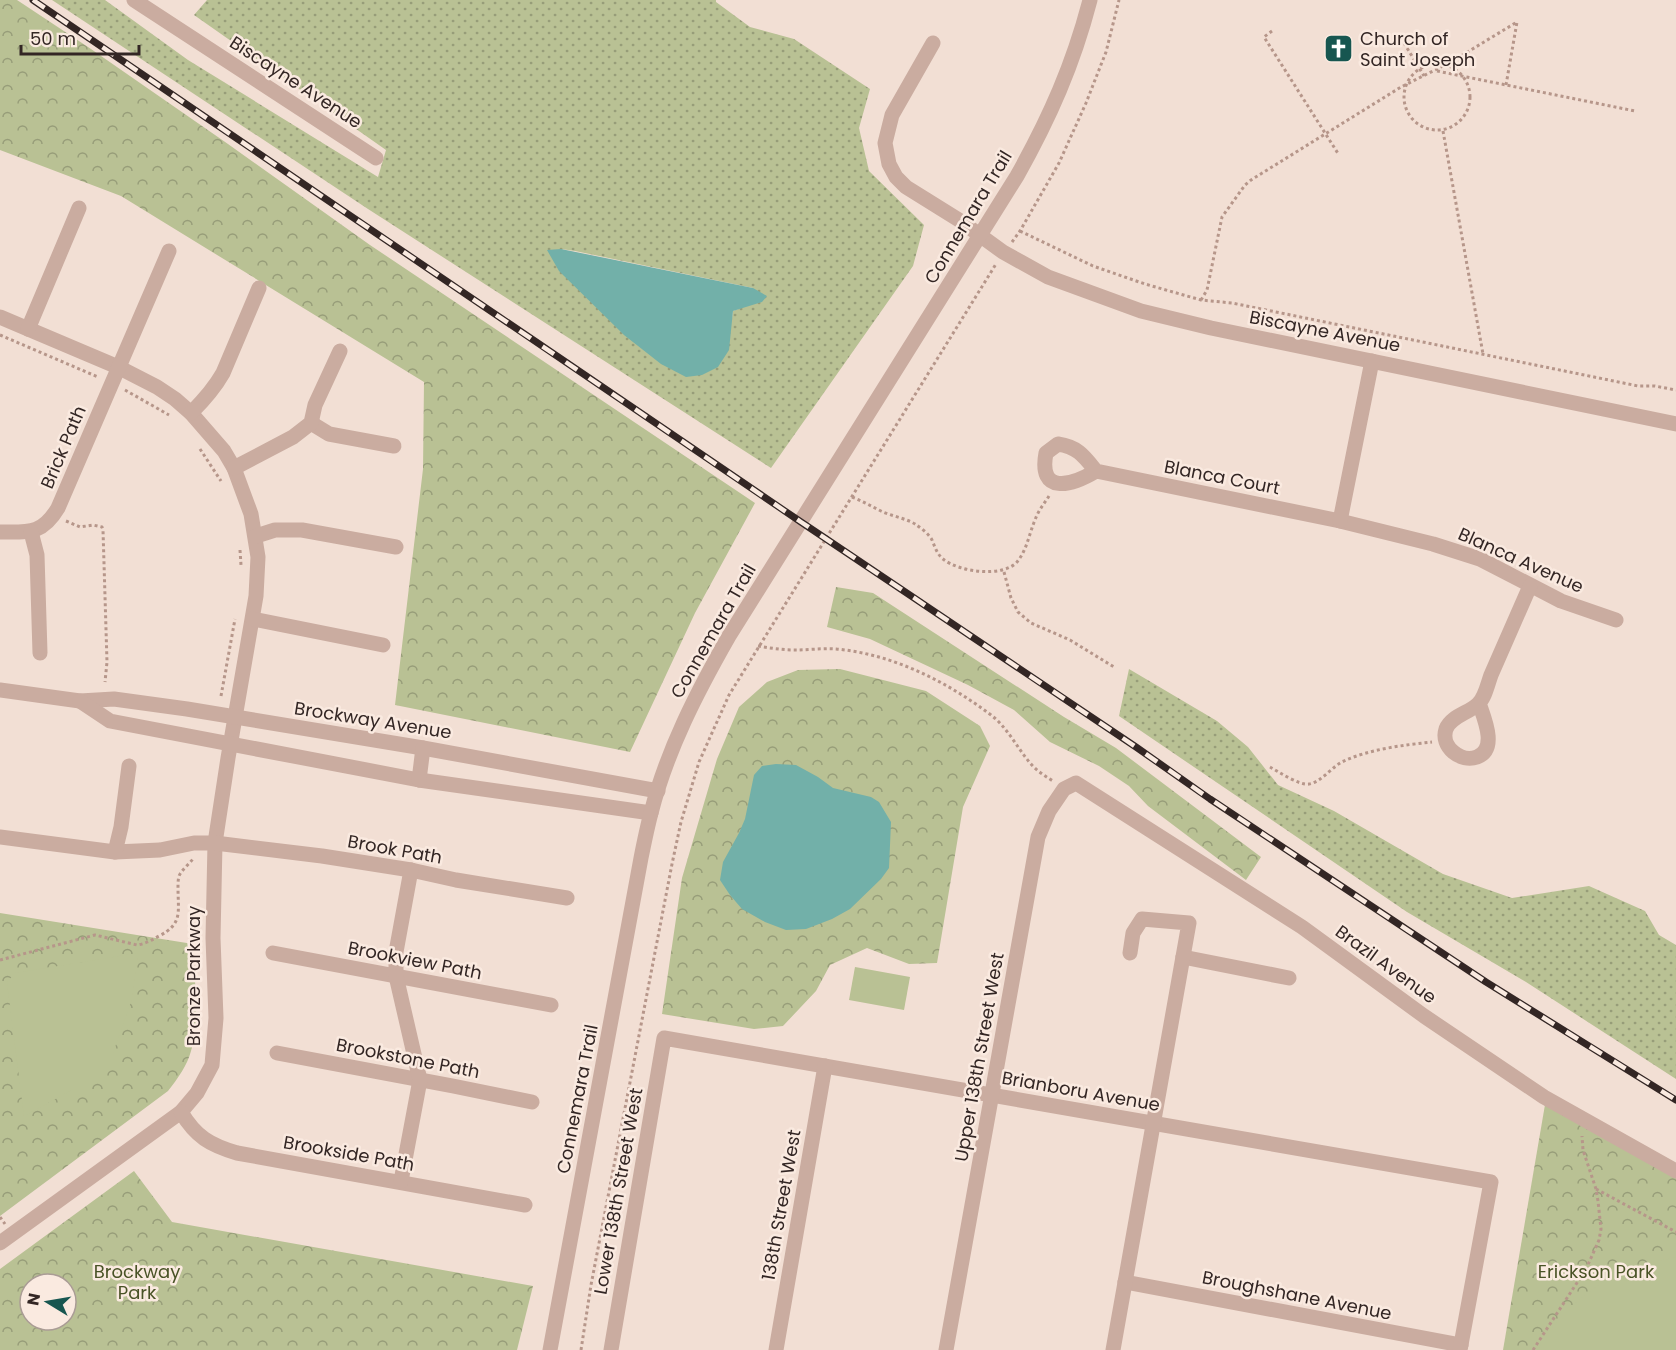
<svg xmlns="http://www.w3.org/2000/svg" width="1676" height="1350" font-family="Poppins,sans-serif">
	<defs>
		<pattern id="grass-dots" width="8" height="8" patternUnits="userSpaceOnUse" patternTransform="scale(1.5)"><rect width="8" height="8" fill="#b9c194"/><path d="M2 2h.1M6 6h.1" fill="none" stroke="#979d79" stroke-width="1.8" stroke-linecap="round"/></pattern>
		<pattern id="forest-crowns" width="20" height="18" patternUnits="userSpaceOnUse" patternTransform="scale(1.5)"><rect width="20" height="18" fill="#b9c194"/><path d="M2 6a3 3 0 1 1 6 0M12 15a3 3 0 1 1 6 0" fill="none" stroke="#979d79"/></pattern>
	</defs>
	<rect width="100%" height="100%" fill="#f2dfd4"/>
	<g fill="url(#grass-dots)" fill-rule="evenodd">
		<path d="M52,0H105L188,60L378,177L386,150L194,15L207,0H716V2L750,27L794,39L870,89L859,128L869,171L924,225L913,266L771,468L368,209ZM561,249L575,251L753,288L743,307L733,311L732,318Z"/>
		<polygon points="1129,669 1217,721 1248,747 1278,785 1334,811 1443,874 1512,898 1589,886 1645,911 1659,935 1676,945 1676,1079 1526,982 1407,912 1119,716"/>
	</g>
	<g fill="url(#forest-crowns)" fill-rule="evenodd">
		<polygon points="0,0 17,0 91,49 228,144 370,245 755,503 695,613 630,752 395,705 423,469 424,382 121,196 0,150"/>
		<polygon points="836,587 873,593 1064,717 1116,748 1261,857 1246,880 1148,806 1129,786 1099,766 1050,742 1014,710 968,685 870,639 827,627"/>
		<polygon points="840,669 926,691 980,726 990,746 963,807 937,963 909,964 867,948 830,965 816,991 783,1026 754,1029 662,1014 682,878 717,759 739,707 767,682 798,670"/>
		<path d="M0,913L193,944C194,974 200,1023 191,1051C187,1066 178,1078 168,1091L0,1216Z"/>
		<polygon points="1547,1093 1676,1166 1676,1350 1503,1350"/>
		<path d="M134,1171L172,1222L533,1286L517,1350H0V1269ZM30,1284H66V1320H30Z"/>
	</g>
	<g fill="#b9c194">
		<polygon points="138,953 131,1002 113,1053 74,1089 24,1116 7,982 15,973"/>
		<polygon points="855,967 910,977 904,1010 849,1000"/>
		<path d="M1676,1257V1350H1538C1557,1315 1590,1285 1627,1271C1642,1264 1659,1261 1676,1257Z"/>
	</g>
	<g fill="#72b0a9">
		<polygon points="561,249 753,288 767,296 762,302 733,311 729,350 718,367 702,375 686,377 661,364 624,335 559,271 547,250"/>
		<polygon points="776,764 796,765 818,777 833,788 871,797 879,802 891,822 889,868 881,879 850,909 832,919 806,929 786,930 765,922 742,909 730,895 720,880 723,862 739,833 745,819 754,775 762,766"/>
	</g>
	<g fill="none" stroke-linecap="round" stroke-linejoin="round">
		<g stroke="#b6968a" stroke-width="3" stroke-dasharray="3 3" stroke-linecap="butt">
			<polyline points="1272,31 1264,37 1339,155"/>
			<polyline points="1404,43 1424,76"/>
			<circle cx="1437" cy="97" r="33"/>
			<polyline points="1437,71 1635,111"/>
			<polyline points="1443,131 1483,354"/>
			<polyline points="1020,231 1093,266 1145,284 1201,300 1232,303 1638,386 1655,386 1676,390"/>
			<polyline points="1012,242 1020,231 1059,163 1086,103 1106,52 1119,0"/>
			<polyline points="1201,300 1207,290 1222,217 1245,185 1251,180 1401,87 1451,62 1517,22 1506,85"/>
			<polyline points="0,335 98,377"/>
			<polyline points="125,390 169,415"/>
			<polyline points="200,449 221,481"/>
			<path d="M852,497C862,501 871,506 881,511C891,516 905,518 915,524C921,528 929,534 932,540C935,547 937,554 943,559C959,572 1002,578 1017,562C1027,550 1029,534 1035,520C1038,511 1044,504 1049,496"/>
			<polyline points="66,521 80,527 93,525 102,527 103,530 107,662 105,682"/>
			<polyline points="240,550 241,565"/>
			<polyline points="1004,572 1011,598 1018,612 1031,623 1070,640 1114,667"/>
			<path d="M758,646C770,648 782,650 795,650C808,650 822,648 836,649C892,654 946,681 991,715C1008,728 1017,748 1031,764C1037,771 1045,776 1053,781"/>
			<polyline points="221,696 235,619"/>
			<path d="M1270,767C1279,772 1300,786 1309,784C1322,782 1332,766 1344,761C1370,749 1404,745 1432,742"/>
			<path d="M0,960L95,935L137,945C145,944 152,940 159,936C183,924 178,912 178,888C178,883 178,877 180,874C183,869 189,864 193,859"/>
			<polyline points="1596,1189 1676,1232"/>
			<polyline points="0,1217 5,1224"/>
			<polyline points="581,1350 591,1285 672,864 681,822 699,762 729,695 996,264"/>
			<polyline points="1533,1350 1586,1269 1599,1240 1601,1229 1598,1201 1596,1189 1583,1150 1582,1136"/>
		</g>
		<g stroke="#caaca0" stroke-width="15">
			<polyline points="134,0 376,158"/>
			<polyline points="933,43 892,115 885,143 889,164 896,177 906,187 959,220 1003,252 1048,277 1141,311 1211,328 1676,424"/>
			<polyline points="0,317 118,367 157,387 175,399 191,413 224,451 234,468 251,514 258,557 256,596 228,758 215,843 213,938 216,1018 212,1065 197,1093 181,1112 0,1243"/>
			<polyline points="28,329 79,208"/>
			<path d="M191,413C204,400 214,389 223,373L259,288"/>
			<polyline points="311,423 329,434 394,446"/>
			<polyline points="234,468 293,437 311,423 315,405 340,351"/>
			<path d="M1096,471C1071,486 1038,495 1046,453L1058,444C1078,447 1084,456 1096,471L1340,521L1433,544L1480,559L1561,601L1616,620"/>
			<polyline points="1340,521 1372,361"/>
			<path d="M0,532C28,532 42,535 58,508L169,251"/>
			<polyline points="31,532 37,555 40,653"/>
			<polyline points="256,536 275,530 302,530 396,547"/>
			<polyline points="253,619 383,645"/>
			<polyline points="0,690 80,701 114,699 187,709 423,748 658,791"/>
			<polyline points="80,701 110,721 419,780 651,813"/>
			<path d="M1479,703C1484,718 1498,749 1477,757C1461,763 1440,747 1446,729C1451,716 1469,713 1478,704C1485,698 1488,683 1491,675C1504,645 1517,616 1530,586"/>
			<polyline points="419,780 423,748"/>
			<polyline points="0,837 115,852 160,850 194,843 215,843 322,856 411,870 456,880 567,898"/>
			<polyline points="115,852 121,827 129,766"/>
			<polyline points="273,953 551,1005"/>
			<polyline points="1183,957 1289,978"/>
			<polyline points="277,1053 453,1086 532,1102"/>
			<path d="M181,1112C196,1137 210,1145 237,1153L525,1205"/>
			<polyline points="401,1181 420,1080 396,976 396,952 411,870"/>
			<polyline points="1125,1282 1461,1345"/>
			<path d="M550,1350L641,858C644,843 647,828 651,813C667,750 697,692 729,636L1017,176C1050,117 1073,65 1090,0"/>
			<polyline points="611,1350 664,1038 1491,1182 1460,1350"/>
			<polyline points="776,1350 825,1066"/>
			<polyline points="946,1350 1038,837 1049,811 1064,789 1076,783 1302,927 1424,1016 1544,1097 1676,1171"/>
			<polyline points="1113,1350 1189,923 1142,919 1133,933 1130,953"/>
		</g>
		<defs>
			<polyline id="rail" points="33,0 801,522 1136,747 1210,799 1486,982 1676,1100"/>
		</defs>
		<use href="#rail" stroke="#332624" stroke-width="7"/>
		<use href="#rail" stroke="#faeae0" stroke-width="4.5" stroke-dasharray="14" stroke-linecap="butt"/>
	</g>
	<defs>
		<symbol id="church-square" viewBox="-11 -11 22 22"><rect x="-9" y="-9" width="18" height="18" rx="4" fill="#175650" stroke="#faeae0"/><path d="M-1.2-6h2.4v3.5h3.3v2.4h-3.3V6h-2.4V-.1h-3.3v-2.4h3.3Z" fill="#fff"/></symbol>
	</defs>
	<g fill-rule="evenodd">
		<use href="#church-square" x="1322" y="32" width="33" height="33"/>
	</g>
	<g text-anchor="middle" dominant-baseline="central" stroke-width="5" stroke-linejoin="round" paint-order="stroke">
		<g font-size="18" fill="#332624" stroke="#faeae0" text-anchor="start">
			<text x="1360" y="38">Church of<tspan x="1360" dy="21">Saint Joseph</tspan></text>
		</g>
		<g font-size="18" fill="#332624" stroke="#faeae0">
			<text transform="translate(296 82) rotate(33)">Biscayne Avenue</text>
			<text transform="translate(968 217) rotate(-59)">Connemara Trail</text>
			<text transform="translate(1325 331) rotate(11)">Biscayne Avenue</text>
			<text transform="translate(63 447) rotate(-67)">Brick Path</text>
			<text transform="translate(1222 477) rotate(11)">Blanca Court</text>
			<text transform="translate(1521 560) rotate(24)">Blanca Avenue</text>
			<text transform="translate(713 631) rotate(-60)">Connemara Trail</text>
			<text transform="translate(373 720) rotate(9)">Brockway Avenue</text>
			<text transform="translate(395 849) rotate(10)">Brook Path</text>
			<text transform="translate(415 960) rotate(11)">Brookview Path</text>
			<text transform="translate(1386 964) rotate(36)">Brazil Avenue</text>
			<text transform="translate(193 976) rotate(-90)">Bronze Parkway</text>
			<text transform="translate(979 1057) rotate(-80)">Upper 138th Street West</text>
			<text transform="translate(408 1058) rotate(11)">Brookstone Path</text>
			<text transform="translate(1081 1091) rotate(10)">Brianboru Avenue</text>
			<text transform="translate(577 1099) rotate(-79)">Connemara Trail</text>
			<text transform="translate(349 1153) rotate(10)">Brookside Path</text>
			<text transform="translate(618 1191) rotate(-80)">Lower 138th Street West</text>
			<text transform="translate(781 1205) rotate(-80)">138th Street West</text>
			<text transform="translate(1297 1295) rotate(11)">Broughshane Avenue</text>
		</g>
		<g font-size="18" fill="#495326" stroke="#faeae0">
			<text x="137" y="1271">Brockway<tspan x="137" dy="21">Park</tspan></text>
			<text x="1596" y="1271">Erickson Park</text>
		</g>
	</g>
	<g transform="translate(48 1302) rotate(281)"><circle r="28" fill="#faeae0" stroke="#aa9c95" stroke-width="1.5"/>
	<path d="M0-4.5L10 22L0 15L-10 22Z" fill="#175650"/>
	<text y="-9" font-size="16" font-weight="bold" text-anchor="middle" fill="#332624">N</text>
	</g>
	<path d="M21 45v9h118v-9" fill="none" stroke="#332624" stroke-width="3"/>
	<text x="30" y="45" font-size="18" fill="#332624" stroke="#faeae0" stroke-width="4.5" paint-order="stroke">50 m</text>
</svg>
